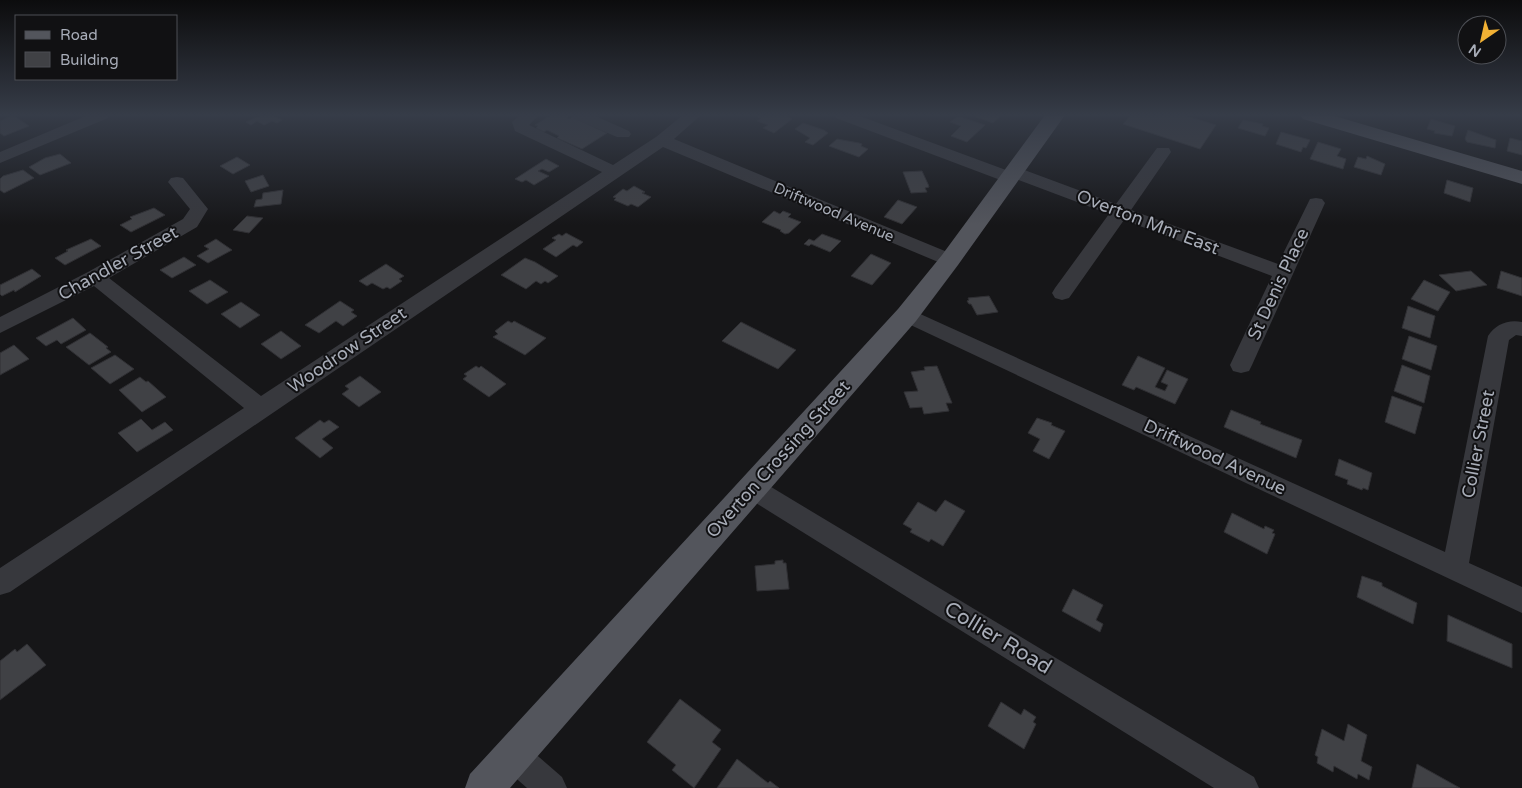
<svg xmlns="http://www.w3.org/2000/svg" width="1522" height="788" font-family="'Varela Round',sans-serif">
	<rect width="100%" height="100%" fill="#161618"/>
	<g fill="#404145" stroke="#303034">
		<polygon points="13,115 29,126 4,136 0,133 0,121"/>
		<polygon points="261,115 275,115 274,116 282,120 277,123 272,121 264,125 257,121 251,125 246,122"/>
		<polygon points="551,115 567,115 569,116 567,118 570,119 572,117 607,133 582,149 557,138 559,136 547,130 544,132 536,128 538,126 535,125"/>
		<polygon points="786,115 792,119 774,133 763,128 768,125 757,121 761,118 755,116"/>
		<polygon points="976,115 1002,115 993,123 974,116"/>
		<polygon points="1131,115 1184,115 1216,125 1200,149 1123,124"/>
		<polygon points="958,116 985,125 967,142 951,136 961,126 950,122"/>
		<polygon points="1431,119 1455,126 1452,136 1434,133 1435,131 1427,129"/>
		<polygon points="1243,120 1263,124 1262,126 1269,128 1265,136 1238,128"/>
		<polygon points="803,123 824,130 828,133 813,145 805,142 810,138 795,129"/>
		<polygon points="1468,130 1496,140 1495,148 1467,142 1465,139"/>
		<polygon points="1281,132 1310,140 1306,148 1303,147 1301,152 1276,144"/>
		<polygon points="1510,138 1522,141 1522,155 1507,151"/>
		<polygon points="837,139 859,143 862,144 861,146 868,149 859,157 829,146"/>
		<polygon points="1318,142 1341,149 1337,156 1346,159 1343,169 1310,159"/>
		<polygon points="60,154 71,163 40,175 29,167 45,158"/>
		<polygon points="1367,156 1385,164 1381,175 1354,167 1358,157 1366,159"/>
		<polygon points="237,157 250,165 233,174 220,166"/>
		<polygon points="546,159 559,166 549,172 542,169 538,171 549,176 534,185 526,180 522,182 515,179"/>
		<polygon points="23,170 34,178 4,193 0,190 0,179 3,176"/>
		<polygon points="922,171 928,184 929,187 925,188 927,192 911,193 903,172"/>
		<polygon points="263,175 269,186 251,192 245,181"/>
		<polygon points="1447,180 1473,188 1470,202 1444,193"/>
		<polygon points="634,186 645,192 642,193 651,197 638,207 631,204 628,206 614,200 616,198 613,197 623,189 627,191"/>
		<polygon points="283,190 281,204 254,207 256,200 262,199 263,193"/>
		<polygon points="898,200 917,207 902,224 884,217"/>
		<polygon points="154,208 165,215 131,232 120,225 132,219 130,217"/>
		<polygon points="774,211 780,214 783,211 791,214 788,217 801,222 789,233 785,234 780,231 781,230 762,222"/>
		<polygon points="247,216 263,218 249,233 233,230"/>
		<polygon points="566,233 583,242 577,247 573,245 556,257 543,249 556,240 552,238 559,234 562,236"/>
		<polygon points="822,234 841,241 830,252 811,244 809,246 804,244 809,239 814,241"/>
		<polygon points="91,239 101,246 65,265 55,258 68,251 66,250"/>
		<polygon points="216,239 232,250 208,263 197,256 209,249 204,246"/>
		<polygon points="871,254 891,263 872,285 851,276"/>
		<polygon points="184,257 196,265 172,278 160,270"/>
		<polygon points="525,258 535,262 558,276 548,283 545,281 541,284 536,281 526,289 501,275"/>
		<polygon points="386,264 404,276 399,279 402,281 390,289 387,287 383,289 372,283 367,286 359,281"/>
		<polygon points="32,269 41,276 15,292 14,290 2,296 0,294 0,285"/>
		<polygon points="1471,271 1487,285 1456,291 1439,275"/>
		<polygon points="1501,271 1522,278 1522,296 1497,288"/>
		<polygon points="210,280 228,292 207,304 189,291"/>
		<polygon points="1424,280 1450,292 1438,311 1411,299"/>
		<polygon points="989,296 998,312 977,315 971,304 969,304 967,301 969,300 968,298"/>
		<polygon points="340,301 354,310 351,312 357,316 343,326 336,321 319,333 305,325"/>
		<polygon points="241,302 260,315 240,328 221,314"/>
		<polygon points="1408,306 1435,316 1430,338 1402,328"/>
		<polygon points="73,318 86,330 61,344 57,340 46,346 36,338"/>
		<polygon points="508,321 512,323 514,321 546,338 525,355 493,337 498,334 495,331"/>
		<polygon points="741,322 796,350 778,369 722,341"/>
		<polygon points="281,331 301,346 281,359 261,344"/>
		<polygon points="90,333 108,347 106,348 111,352 89,365 66,347"/>
		<polygon points="1409,336 1437,346 1431,370 1402,359"/>
		<polygon points="14,345 29,359 0,375 0,353"/>
		<polygon points="115,355 134,369 110,384 91,368"/>
		<polygon points="1138,356 1165,368 1155,387 1165,391 1168,385 1161,382 1167,370 1188,379 1175,404 1136,387 1134,390 1122,385"/>
		<polygon points="1402,365 1430,376 1424,403 1394,391"/>
		<polygon points="476,366 479,368 481,366 506,384 489,397 463,379 467,376 464,374"/>
		<polygon points="937,366 952,403 946,403 949,411 924,414 922,407 910,408 904,392 918,391 911,372 925,370 924,367"/>
		<polygon points="360,376 381,392 359,407 342,394 349,389 345,386"/>
		<polygon points="140,377 146,382 148,381 166,397 142,412 119,390"/>
		<polygon points="1392,396 1422,407 1415,434 1385,422"/>
		<polygon points="1231,410 1261,422 1260,424 1302,440 1296,458 1224,427"/>
		<polygon points="1037,418 1052,423 1051,425 1065,431 1049,459 1033,451 1040,439 1028,433"/>
		<polygon points="141,419 152,430 165,422 173,430 137,452 118,433"/>
		<polygon points="320,420 324,423 329,420 339,427 322,439 333,448 320,458 295,438"/>
		<polygon points="1339,459 1372,473 1368,490 1363,488 1362,490 1347,484 1348,480 1335,475"/>
		<polygon points="945,500 965,511 943,546 931,539 929,542 910,532 912,529 903,524 918,502 936,512"/>
		<polygon points="1232,513 1264,529 1265,526 1274,530 1272,533 1275,534 1267,554 1224,532"/>
		<polygon points="783,560 783,563 786,563 789,589 757,591 755,566 775,564 775,561"/>
		<polygon points="1362,576 1382,583 1382,586 1417,603 1413,624 1357,597"/>
		<polygon points="1073,589 1103,605 1096,620 1103,624 1100,632 1062,611"/>
		<polygon points="1448,615 1512,644 1512,668 1447,641"/>
		<polygon points="27,644 46,665 0,700 0,661 15,649 17,652"/>
		<polygon points="680,699 721,730 712,742 721,749 694,788 672,770 676,765 647,742"/>
		<polygon points="1001,702 1021,715 1024,709 1036,717 1033,722 1036,724 1024,749 988,726"/>
		<polygon points="1348,724 1367,735 1361,761 1372,767 1369,780 1358,774 1357,779 1334,766 1333,772 1317,763 1318,757 1315,755 1322,729 1344,741"/>
		<polygon points="737,759 768,783 770,781 779,788 717,788"/>
		<polygon points="1417,764 1460,788 1412,788"/>
	</g>
	<g fill="none" stroke-linecap="round" stroke-linejoin="round">
		<g fill="#37383d" fill-rule="evenodd">
			<polygon points="88,115 110,115 108,118 0,163 0,152"/>
			<polygon points="520,115 539,115 529,125 613,165 656,137 683,115 701,115 674,139 957,256 960,260 957,264 950,266 943,264 663,147 10,592 0,595 0,568 244,408 94,286 0,333 0,317 88,272 183,219 190,209 168,182 171,178 177,177 183,178 208,209 197,227 109,278 261,396 602,172 515,131 512,122"/>
			<polygon points="571,115 593,115 629,131 631,134 629,137 617,137 573,118"/>
			<polygon points="834,115 857,115 1006,170 1013,167 1019,168 1116,204 1157,148 1169,148 1171,152 1131,210 1278,264 1310,199 1316,198 1322,199 1325,203 1252,365 1249,371 1241,373 1233,371 1230,365 1272,276 1124,220 1069,298 1062,300 1055,298 1052,293 1055,288 1109,214 1016,179 1009,182 1003,181 836,118"/>
			<path d="M907,308L1445,552L1488,336C1495,324 1509,319 1522,322V336L1516,335L1509,340L1469,563L1522,587V613L900,320L897,315L900,310Z"/>
			<polygon points="752,478 761,481 1254,777 1259,788 1214,788 743,495 740,488 743,481"/>
			<polygon points="513,739 524,744 562,777 567,788 527,788 502,766 497,755 502,744"/>
		</g>
		<g fill="#53555c" fill-rule="evenodd">
			<polygon points="1045,115 1065,115 958,265 916,321 510,788 465,788 470,774 898,309 942,255"/>
			<polygon points="1300,115 1331,115 1522,171 1522,184 1303,119"/>
		</g>
	</g>
	<linearGradient id="sky" x2="0" y2="1"><stop stop-color="#0c0c0d"/><stop offset="0.51" stop-color="#363c48"/><stop offset="1" stop-color="#363c48" stop-opacity="0"/></linearGradient>
	<rect width="1522" height="225" fill="url(#sky)"/>
	<g text-anchor="middle" dominant-baseline="central" stroke-width="4" stroke-linejoin="round" paint-order="stroke">
		<g font-size="15" fill="#a8adb8" stroke="#111113">
			<text transform="translate(834 212) rotate(23)">Driftwood Avenue</text>
		</g>
		<g font-size="18" fill="#a8adb8" stroke="#111113">
			<text transform="translate(1148 222) rotate(21)">Overton Mnr East</text>
			<text transform="translate(118 263) rotate(-29)">Chandler Street</text>
			<text transform="translate(1278 284) rotate(-65)">St Denis Place</text>
			<text transform="translate(347 350) rotate(-34)">Woodrow Street</text>
			<text transform="translate(1478 444) rotate(-79)">Collier Street</text>
			<text transform="translate(1215 457) rotate(25)">Driftwood Avenue</text>
			<text transform="translate(778 459) rotate(-48)">Overton Crossing Street</text>
		</g>
		<g font-size="21" fill="#a8adb8" stroke="#111113">
			<text transform="translate(998 638) rotate(31)">Collier Road</text>
		</g>
	</g>
	<rect x="15" y="15" width="162" height="65" fill="#111113" stroke="#4d4f55"/>
	<rect x="25" y="31" width="25" height="8" fill="#53555c" stroke="#4d4f55"/>
	<text x="60" y="40" font-size="15" fill="#a8adb8">Road</text>
	<rect x="25" y="52" width="25" height="15" fill="#404145" stroke="#4d4f55"/>
	<text x="60" y="65" font-size="15" fill="#a8adb8">Building</text>
	<g transform="translate(1482 40) rotate(214)"><circle r="24" fill="#111113" stroke="#4d4f55"/>
	<path d="M0-4L9 19L0 12L-9 19Z" fill="#f2b134"/>
	<text y="-8" font-size="14" font-weight="bold" text-anchor="middle" fill="#a8adb8">N</text>
	</g>
</svg>
